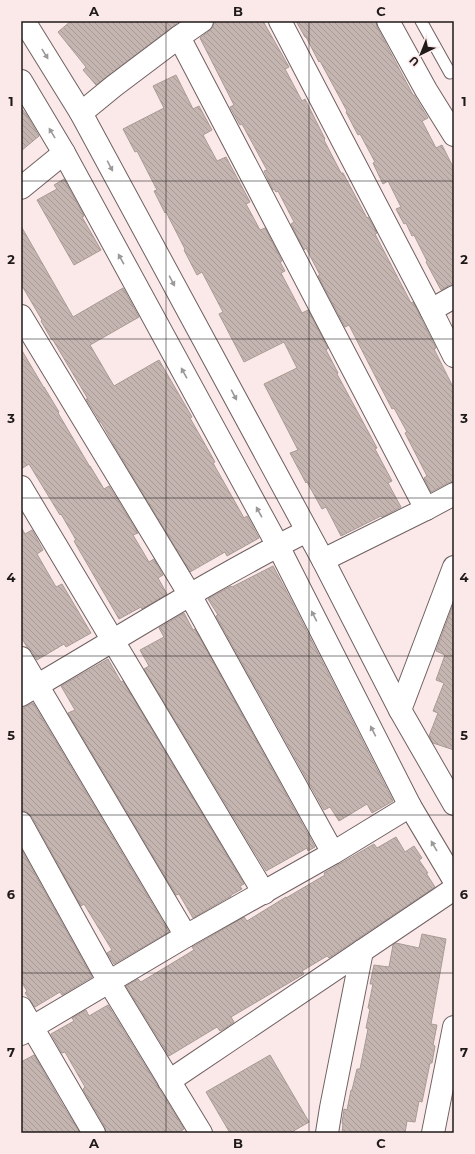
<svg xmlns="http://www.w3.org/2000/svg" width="475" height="1154" font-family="Montserrat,sans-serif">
	<defs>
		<pattern id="building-back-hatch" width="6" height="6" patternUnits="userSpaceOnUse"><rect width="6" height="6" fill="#c4b5b0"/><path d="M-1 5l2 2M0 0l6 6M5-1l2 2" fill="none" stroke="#a89b97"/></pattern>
	</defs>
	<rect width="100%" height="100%" fill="#fbe9ea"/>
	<g fill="url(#building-back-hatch)" stroke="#a89a94">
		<polygon points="71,21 180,21 96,85 83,70 86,67 58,32"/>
		<polygon points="214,21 263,21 289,67 285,69 302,101 305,99 325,139 324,140 341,173 343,173 367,218 368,217 377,233 375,234 411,303 413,302 436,348 434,349 454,389 454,482 448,483 431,492 424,478 427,476 405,433 407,432 394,408 392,409 349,325 345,327 318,276 320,275 306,248 304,250 291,224 294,222 278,191 276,192 274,189 273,190 264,171 267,170 242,124 240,125 230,107 234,105 200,38 209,31 213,27"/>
		<polygon points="296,21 376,21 377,27 413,95 414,95 428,118 422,121 436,148 442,145 454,169 454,285 448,286 441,290 426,262 427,261 414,235 412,236 406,223 404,224 396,209 401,207 388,181 383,184 373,163 375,162 360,134 358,135 346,112 347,111 320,61 319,62 306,37 305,37"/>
		<polygon points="176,75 193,109 199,106 212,130 203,135 217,161 226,157 250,202 246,204 260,230 265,228 282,261 280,262 285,271 281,273 302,313 308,310 328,348 326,350 338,373 337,374 377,448 375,449 392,481 388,483 401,507 382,517 381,516 341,536 326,507 322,509 307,482 306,483 290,453 298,450 264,384 297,368 284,342 244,362 219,314 223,312 202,272 197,275 184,250 185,249 166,212 165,213 154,191 157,190 137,151 135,152 123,129 164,108 153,86"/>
		<polygon points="21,108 26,114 39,136 21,151"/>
		<polygon points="64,179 84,216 82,217 101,250 74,265 37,200 57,189 54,185"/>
		<polygon points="21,226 73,317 123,288 139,317 90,345 114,386 159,360 192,417 190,418 215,462 213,463 244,518 247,516 259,538 227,556 225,552 190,572 115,447 101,422 100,422 98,418 86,399 88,399 53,340 52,340 41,321 42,320 21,284"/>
		<polygon points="21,349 44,388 44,387 59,412 58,413 90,467 90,466 104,489 109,486 138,533 133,535 149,562 154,559 163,575 158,578 167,594 142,609 141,607 119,619 74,541 76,540 61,514 60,515 29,464 21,469"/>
		<polygon points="21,527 25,534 32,530 43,550 37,554 56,587 62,584 91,633 66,647 64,644 37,660 32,652 27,647 21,637"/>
		<polygon points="273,566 293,604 393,801 372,813 367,804 339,821 330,807 324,810 216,616 218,615 208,599 231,586 232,587"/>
		<polygon points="453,605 454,605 454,750 433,743 429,736 438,713 433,711 444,683 436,680 445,655 436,651"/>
		<polygon points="184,613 193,630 195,629 315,847 308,851 307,848 266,871 144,669 149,666 140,650 164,637 159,628"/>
		<polygon points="108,659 121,682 123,681 244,884 240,886 242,889 231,895 231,896 193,918 179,894 176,895 68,713 75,710 61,686"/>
		<polygon points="33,703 169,932 114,964 107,953 112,950 84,904 81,906 32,817 27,812 21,811 21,709"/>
		<polygon points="396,837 405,852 414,846 422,858 419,860 428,873 426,873 435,887 329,958 327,956 302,971 304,974 231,1017 234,1022 227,1027 220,1031 217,1027 169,1056 126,986 138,979 141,982 194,950 192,947 194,946 244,917 247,921 286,897 286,898 325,875 324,873 374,844 377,848"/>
		<polygon points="21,849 92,977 62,995 60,992 35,1007 25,993 27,991 21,981"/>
		<polygon points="422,934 446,939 431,1024 437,1025 433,1045 435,1046 432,1063 430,1063 422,1102 419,1101 415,1122 407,1121 405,1133 342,1133 343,1124 342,1123 344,1109 347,1110 351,1090 352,1090 357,1069 360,1069 368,1029 366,1028 370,1009 368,1008 373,984 370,984 374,965 389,967 393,945 396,943 419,948"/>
		<polygon points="108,1005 184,1129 178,1133 106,1133 105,1127 83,1089 85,1087 65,1052 62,1053 51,1034 74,1021 72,1018 86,1010 89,1016"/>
		<polygon points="34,1055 61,1102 80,1133 21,1133 21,1062"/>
		<polygon points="270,1055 309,1122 290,1133 230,1133 206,1092"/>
	</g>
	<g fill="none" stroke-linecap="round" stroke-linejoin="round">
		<defs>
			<polyline id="service" points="421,21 450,73 454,71"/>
			<g id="minor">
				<polyline points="24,21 81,113 323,560 400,710 454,804"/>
				<polyline points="280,21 431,310"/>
				<polyline points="388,21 426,90 454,135"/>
				<polyline points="179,37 202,21"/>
				<polyline points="21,81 64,153 278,546 410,806 454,880"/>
				<polyline points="81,113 114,86 179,37 426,509"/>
				<polyline points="21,188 64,153"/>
				<polyline points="454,297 431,310 454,356"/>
				<polyline points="21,316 190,595 333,853"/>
				<polyline points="21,487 264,893"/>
				<polyline points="323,560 426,509 454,494"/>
				<polyline points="21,658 186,936"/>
				<path d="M21,695C116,640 209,580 307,531"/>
				<polyline points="400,710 454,567"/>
				<polyline points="21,823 109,982 201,1133"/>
				<polyline points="21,1008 94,1133"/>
				<polyline points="21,1034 186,936 333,853 410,806"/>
				<polyline points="169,1081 454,889"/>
				<polyline points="327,1133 331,1108 362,951"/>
				<polyline points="433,1133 454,1027"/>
			</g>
		</defs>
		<use href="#service" stroke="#706162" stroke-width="13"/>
		<use href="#minor" stroke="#706162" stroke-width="24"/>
		<use href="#service" stroke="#fff" stroke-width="11"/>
		<use href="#minor" stroke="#fff" stroke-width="22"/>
	</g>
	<defs><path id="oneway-solid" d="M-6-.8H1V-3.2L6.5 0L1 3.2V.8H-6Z"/></defs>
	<g fill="#9a9898">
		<use href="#oneway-solid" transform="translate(45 54) rotate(58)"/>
		<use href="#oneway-solid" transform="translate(52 133) rotate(-121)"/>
		<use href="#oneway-solid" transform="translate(110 166) rotate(62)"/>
		<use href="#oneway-solid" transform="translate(121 259) rotate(-119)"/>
		<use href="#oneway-solid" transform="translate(172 281) rotate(62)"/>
		<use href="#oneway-solid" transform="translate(184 373) rotate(-119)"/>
		<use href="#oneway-solid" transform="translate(234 395) rotate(62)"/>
		<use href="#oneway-solid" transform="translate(259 512) rotate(-119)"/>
		<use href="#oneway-solid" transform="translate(314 616) rotate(-117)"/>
		<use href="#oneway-solid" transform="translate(373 731) rotate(-117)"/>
		<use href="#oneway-solid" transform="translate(434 846) rotate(-120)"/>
	</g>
	<path fill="none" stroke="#1f1919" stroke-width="1" stroke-opacity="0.55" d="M166,21V1133M309,21V1133M21,181H454M21,339H454M21,498H454M21,656H454M21,815H454M21,973H454"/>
	<rect width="475" height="1154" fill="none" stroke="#fbe9ea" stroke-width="44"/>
	<g transform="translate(421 54) rotate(223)" stroke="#fbe9ea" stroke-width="3" paint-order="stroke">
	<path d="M0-3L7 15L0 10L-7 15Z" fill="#1f1919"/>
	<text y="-6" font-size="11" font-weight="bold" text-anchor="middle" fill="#1f1919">U</text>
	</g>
	<rect x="22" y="22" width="431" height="1110" fill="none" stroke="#1f1919" stroke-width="1.5"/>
	<g font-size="13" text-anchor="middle" font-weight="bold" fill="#1f1919">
		<text x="94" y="16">A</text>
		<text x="238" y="16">B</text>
		<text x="381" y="16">C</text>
		<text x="11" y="106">1</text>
		<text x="464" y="106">1</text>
		<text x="11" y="264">2</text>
		<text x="464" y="264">2</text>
		<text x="11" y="423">3</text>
		<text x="464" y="423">3</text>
		<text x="11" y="582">4</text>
		<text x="464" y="582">4</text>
		<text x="11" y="740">5</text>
		<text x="464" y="740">5</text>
		<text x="11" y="899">6</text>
		<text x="464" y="899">6</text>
		<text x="11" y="1057">7</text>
		<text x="464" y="1057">7</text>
		<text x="94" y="1148">A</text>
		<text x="238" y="1148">B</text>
		<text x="381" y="1148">C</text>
	</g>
</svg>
